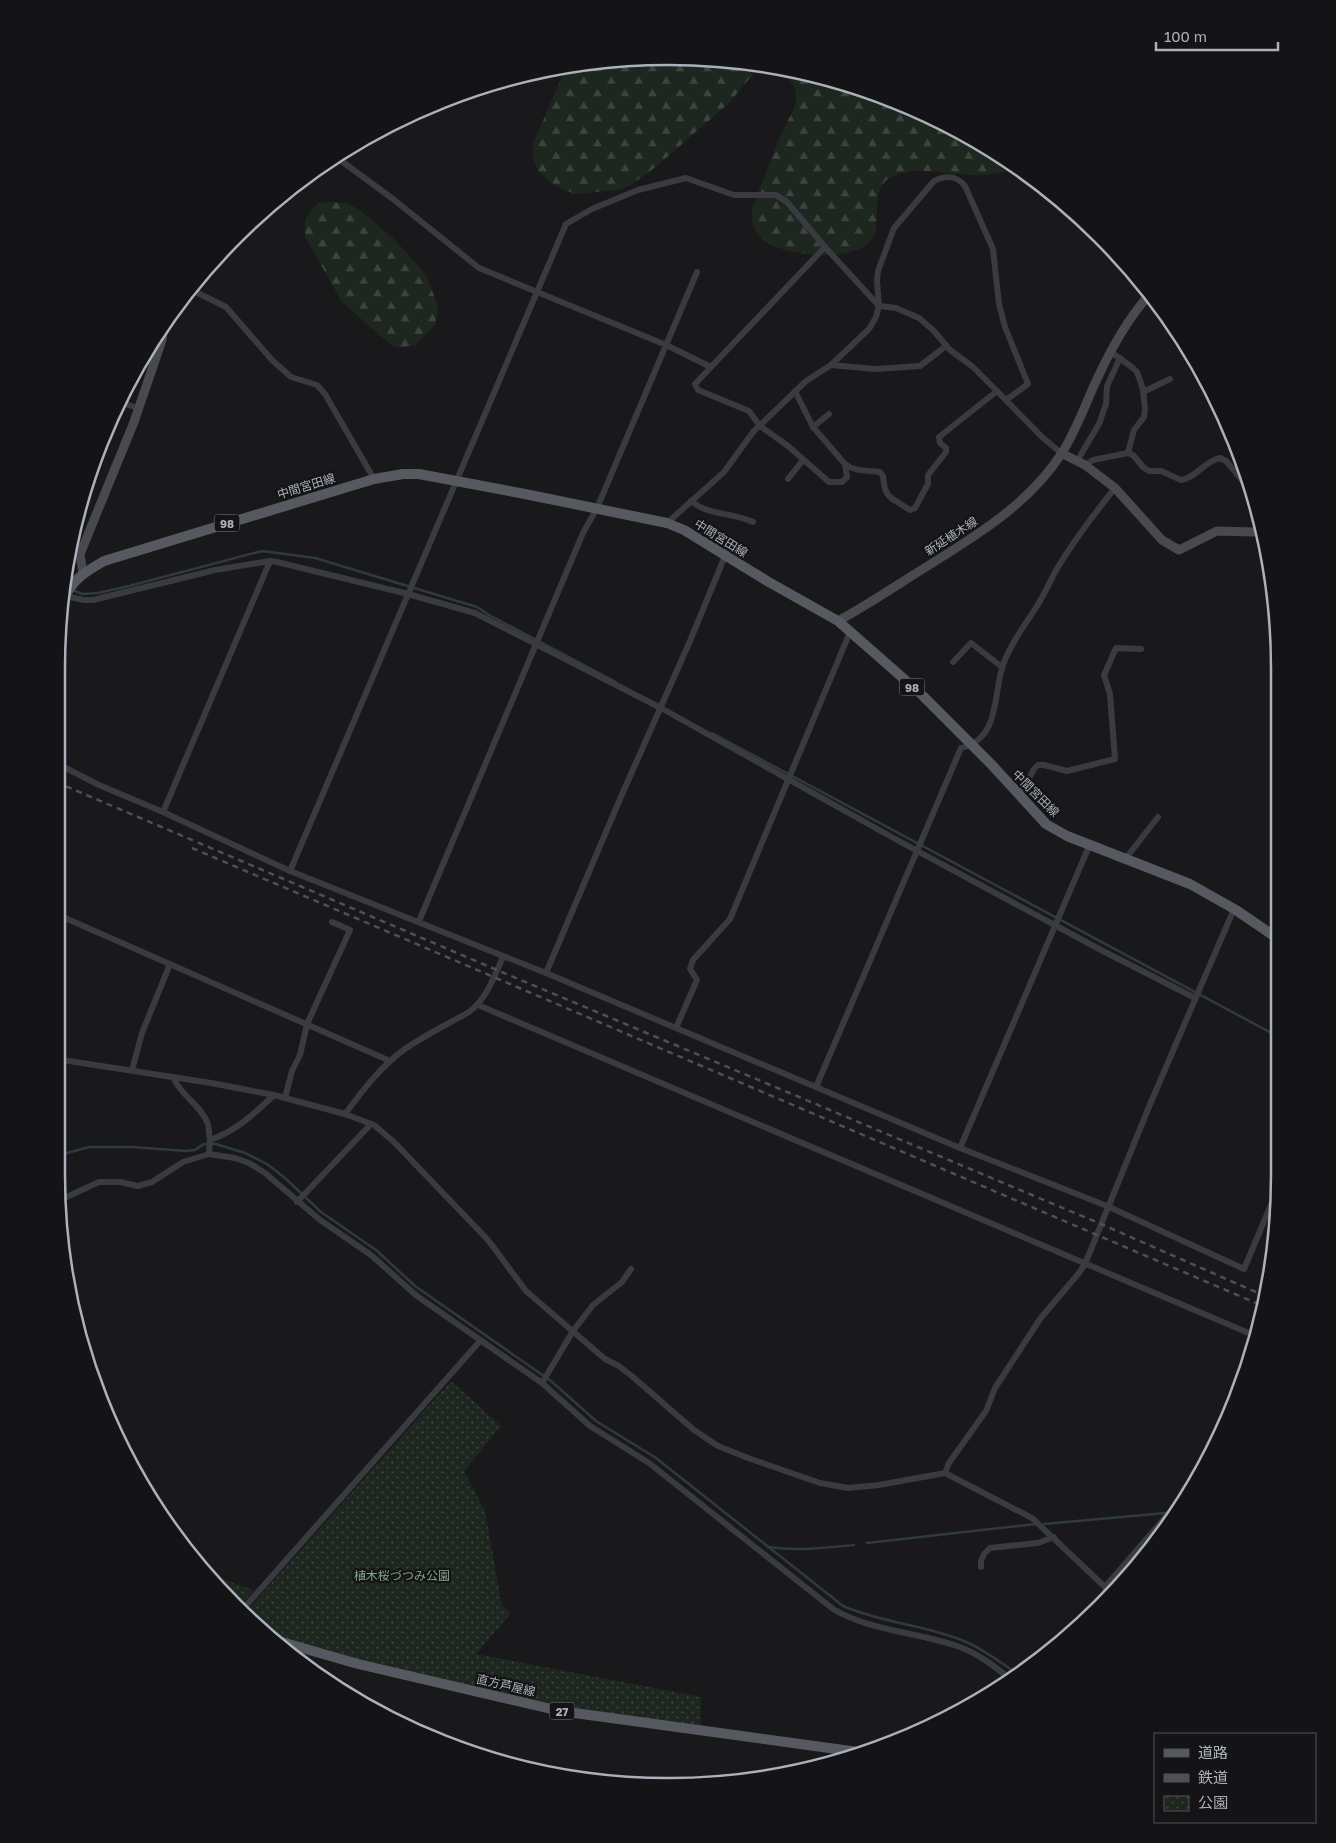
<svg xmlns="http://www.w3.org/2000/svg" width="1336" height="1843" font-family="'Golos Text','Noto Sans JP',sans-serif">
	<defs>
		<pattern id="forest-firs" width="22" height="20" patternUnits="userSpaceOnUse" patternTransform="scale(1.25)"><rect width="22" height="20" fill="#1e271f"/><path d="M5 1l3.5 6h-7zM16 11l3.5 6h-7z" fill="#3c443e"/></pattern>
		<pattern id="park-dots" width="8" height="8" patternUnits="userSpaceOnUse" patternTransform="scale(1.25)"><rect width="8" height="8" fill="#1e271f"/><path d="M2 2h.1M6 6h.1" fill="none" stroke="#3c443e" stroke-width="1.8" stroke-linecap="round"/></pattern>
	</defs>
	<rect width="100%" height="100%" fill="#19191b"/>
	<g fill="url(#forest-firs)">
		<polygon points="708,58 770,68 763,67 754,73 729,103 657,166 631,185 619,190 575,194 562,189 549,181 538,171 533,159 533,144 566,67 588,61"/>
		<path d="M776,69L827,77L939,119L1017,168C1006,171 995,174 983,175C953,177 922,164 893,176C868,187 882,223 873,238C856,263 792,256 769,244C755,236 751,224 752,209C762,183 772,156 783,130C788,119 797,108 796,95C796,83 784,75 776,69Z"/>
		<polygon points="328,202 347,203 361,211 394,239 426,275 438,306 435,325 415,345 402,348 391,345 342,302 305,237 305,219 318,203"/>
	</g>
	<g fill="url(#park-dots)">
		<polygon points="451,1381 501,1426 464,1471 485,1511 501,1601 504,1607 511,1613 476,1654 701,1697 701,1727 566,1707 363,1661 262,1632 245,1613"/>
		<polygon points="213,1576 254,1590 240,1606"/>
	</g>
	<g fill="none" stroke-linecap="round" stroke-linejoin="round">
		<g stroke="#2e3a40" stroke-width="2.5">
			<polyline points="73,590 82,594 98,593 129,586 262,551 315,558 477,607 489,615 616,682"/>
			<polyline points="712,733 1277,1036"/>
			<path d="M56,1158L67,1153L89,1147H132L186,1151L195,1150L204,1144H216L245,1153L267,1164L285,1178L321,1212L376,1250L415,1286L551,1381L596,1421L656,1458L843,1606C882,1623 925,1625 964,1641C984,1649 1001,1663 1019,1675"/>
			<polyline points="1174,1512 1175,1512"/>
			<polyline points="1044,1524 1166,1513"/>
			<polyline points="867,1543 1036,1524"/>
			<path d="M768,1547C797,1551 825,1548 854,1545"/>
		</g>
		<g stroke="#3a3b40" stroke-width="6">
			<polyline points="336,157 393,199 479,268 666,345 711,367 825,247"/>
			<polyline points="190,289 226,307 272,360 291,377 317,385 325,394 374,479"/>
			<polyline points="1111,352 1133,368 1137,372 1143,389 1145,409 1144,417 1134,430 1128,453"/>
			<polyline points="831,365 876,369 920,366 946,346"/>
			<polyline points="711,367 695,384 698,390 749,411 760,426 788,446 829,482 842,482 847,477 845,464"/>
			<path d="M795,391L813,427L845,464C855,472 867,470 880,472L883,476C885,500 891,497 910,510L915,508L928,484V475L946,452V448L940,443L939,437L997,391"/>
			<polyline points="1143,392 1170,379"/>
			<polyline points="119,402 138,408"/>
			<polyline points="813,427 829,414"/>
			<polyline points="1077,461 1099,424 1106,404 1107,386 1120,358"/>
			<path d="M1085,465L1093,460L1128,453L1133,455L1143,467L1149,471H1161L1181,480C1196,478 1203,462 1220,458L1226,461L1247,486"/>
			<polyline points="788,479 803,460"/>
			<path d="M691,501C709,516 732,512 753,522"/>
			<path d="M667,523L724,472L753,432L806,381L831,365L869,329L876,317L879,306L877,281L878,271L894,228L934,181C946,175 956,175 965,186L993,249L999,304L1005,327L1028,384L1006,400"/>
			<polyline points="65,596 84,600 93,600 215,570 270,561 277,562 408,594 475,613 661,708 897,840 1101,950 1195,998"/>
			<polyline points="953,662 971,643 1002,667"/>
			<polyline points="56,763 99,785 163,812 290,871 546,973 960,1148 1107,1206 1244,1269 1278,1188"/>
			<polyline points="1020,795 1034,769 1038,765 1044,765 1067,771 1115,759 1110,694 1104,675 1116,648 1141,649"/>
			<polyline points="163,812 270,561"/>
			<polyline points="1126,858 1158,817"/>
			<polyline points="290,871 566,224 592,209 638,190 686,178 734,195 776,195 787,202 825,247 879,306 896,308 919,318 933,330 950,350 973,367 997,391 1042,437 1061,453"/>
			<polyline points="56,914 390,1061"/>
			<polyline points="419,921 583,533 597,508 697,272"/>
			<polyline points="546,973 620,799 690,641 725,556"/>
			<polyline points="478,1005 1258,1337"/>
			<polyline points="676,1028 697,980 690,969 693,960 730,919 850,632"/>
			<polyline points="56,1059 211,1083 274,1095 345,1114 374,1125 394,1142 488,1240 526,1291 605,1359 619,1366 633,1377 694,1430 718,1446 748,1458 820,1483 848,1488 879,1485 945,1473 1032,1518 1105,1587"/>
			<polyline points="132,1070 142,1033 170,964"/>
			<path d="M173,1077C180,1095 201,1105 208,1124C209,1129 209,1135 210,1140"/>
			<path d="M816,1087L961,748C1002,738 992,693 1004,662C1012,641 1025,625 1037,606C1044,595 1049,584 1055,572C1072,543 1094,514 1115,488"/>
			<polyline points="285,1098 292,1071 300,1055 307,1024 350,930 332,922"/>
			<path d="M345,1114C363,1090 381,1066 405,1049C425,1035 448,1024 469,1012C487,998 494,977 503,957"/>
			<polyline points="960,1148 1090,844"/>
			<path d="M209,1154L235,1158L249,1163L265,1173L320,1220L371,1255L417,1296L542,1383L590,1426L649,1463L833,1609C870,1631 916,1632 957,1646C978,1653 995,1667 1012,1680"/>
			<path d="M60,1200L99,1182H120L138,1186L152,1182L183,1162L209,1154L210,1140C236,1131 254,1114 274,1095"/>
			<polyline points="297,1202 371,1124"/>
			<polyline points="542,1383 573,1331 593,1305 622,1282 631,1269"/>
			<polyline points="945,1473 949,1463 986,1411 995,1388 1040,1319 1079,1273 1085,1264 1151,1102 1234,909"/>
			<polyline points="981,1567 981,1561 984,1554 990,1548 1038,1543 1054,1537"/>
			<polyline points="242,1610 480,1341"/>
			<polyline points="1052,1650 1108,1590 1105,1587 1188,1491"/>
			<polyline points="880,1746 885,1745"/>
		</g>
		<g stroke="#484a50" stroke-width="9">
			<polyline points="1061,453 1085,465 1115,488 1162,540 1179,550 1217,531 1253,532 1259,530"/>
			<polyline points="83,573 80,554 134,422 162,340 164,326"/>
			<path d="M838,621C869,604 897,585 926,567C976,536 1029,504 1062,453C1077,429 1086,402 1098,377C1112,347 1128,318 1150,294"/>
		</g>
		<g stroke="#56595f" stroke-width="10">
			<path d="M63,600C73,579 85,572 104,561L374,479L403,474H419L525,494L667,523L684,530L767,581L838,621L920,693L991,764L1046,824L1067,836L1190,884L1236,910L1277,938"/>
			<polyline points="271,1639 358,1664 560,1711 858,1752"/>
		</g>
		<g stroke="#4d5055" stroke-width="2.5" stroke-dasharray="6 5" stroke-linecap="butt">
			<polyline points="56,782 497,970 1101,1224 1265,1296"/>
			<polyline points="192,848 1263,1306"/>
		</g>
	</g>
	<g text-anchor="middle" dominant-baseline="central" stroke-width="4.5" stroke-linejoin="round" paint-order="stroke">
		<g fill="#141416" stroke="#7e828a" stroke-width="1">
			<rect x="214.5" y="514.5" width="25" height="17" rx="4"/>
			<rect x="899.5" y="678.5" width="25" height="17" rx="4"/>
			<rect x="549.5" y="1702.5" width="25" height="17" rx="4"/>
		</g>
		<g font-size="11" font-weight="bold" fill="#abb1bb">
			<text x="227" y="523">98</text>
			<text x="912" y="687">98</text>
			<text x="562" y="1711">27</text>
		</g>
		<g font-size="12" fill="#abb1bb" stroke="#141416">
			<text transform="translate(306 486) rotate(-17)">中間宮田線</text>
			<text transform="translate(951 536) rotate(-33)">新延植木線</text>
			<text transform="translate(721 538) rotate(32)">中間宮田線</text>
			<text transform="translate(1036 793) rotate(45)">中間宮田線</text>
			<text transform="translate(506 1685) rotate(13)">直方芦屋線</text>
		</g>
		<g font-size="12" fill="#82a682" stroke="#141416">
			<text x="402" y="1575">植木桜づつみ公園</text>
		</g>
	</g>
	<path d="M0 0H1336V1843H0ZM668 65H668A603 603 0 0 1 1271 668V1175A603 603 0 0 1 668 1778H668A603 603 0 0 1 65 1175V668A603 603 0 0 1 668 65Z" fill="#141416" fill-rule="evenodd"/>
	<path fill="none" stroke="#abb1bb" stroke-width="2.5" d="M668 65H668A603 603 0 0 1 1271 668V1175A603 603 0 0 1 668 1778H668A603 603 0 0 1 65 1175V668A603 603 0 0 1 668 65Z"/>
	<rect x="1154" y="1733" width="162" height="90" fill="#141416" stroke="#505358"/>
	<rect x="1164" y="1749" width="25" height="8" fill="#56595f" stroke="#505358"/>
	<text x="1198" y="1758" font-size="15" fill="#abb1bb">道路</text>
	<rect x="1164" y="1774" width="25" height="8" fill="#4d5055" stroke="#505358"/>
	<text x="1198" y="1783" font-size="15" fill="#abb1bb">鉄道</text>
	<rect x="1164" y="1796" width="25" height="15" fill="url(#park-dots)" stroke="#505358"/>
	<text x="1198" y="1808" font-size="15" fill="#abb1bb">公園</text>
	<path d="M1156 42v8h122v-8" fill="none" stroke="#abb1bb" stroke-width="2.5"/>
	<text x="1164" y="42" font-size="15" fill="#abb1bb" stroke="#141416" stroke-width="4" paint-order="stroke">100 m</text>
</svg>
